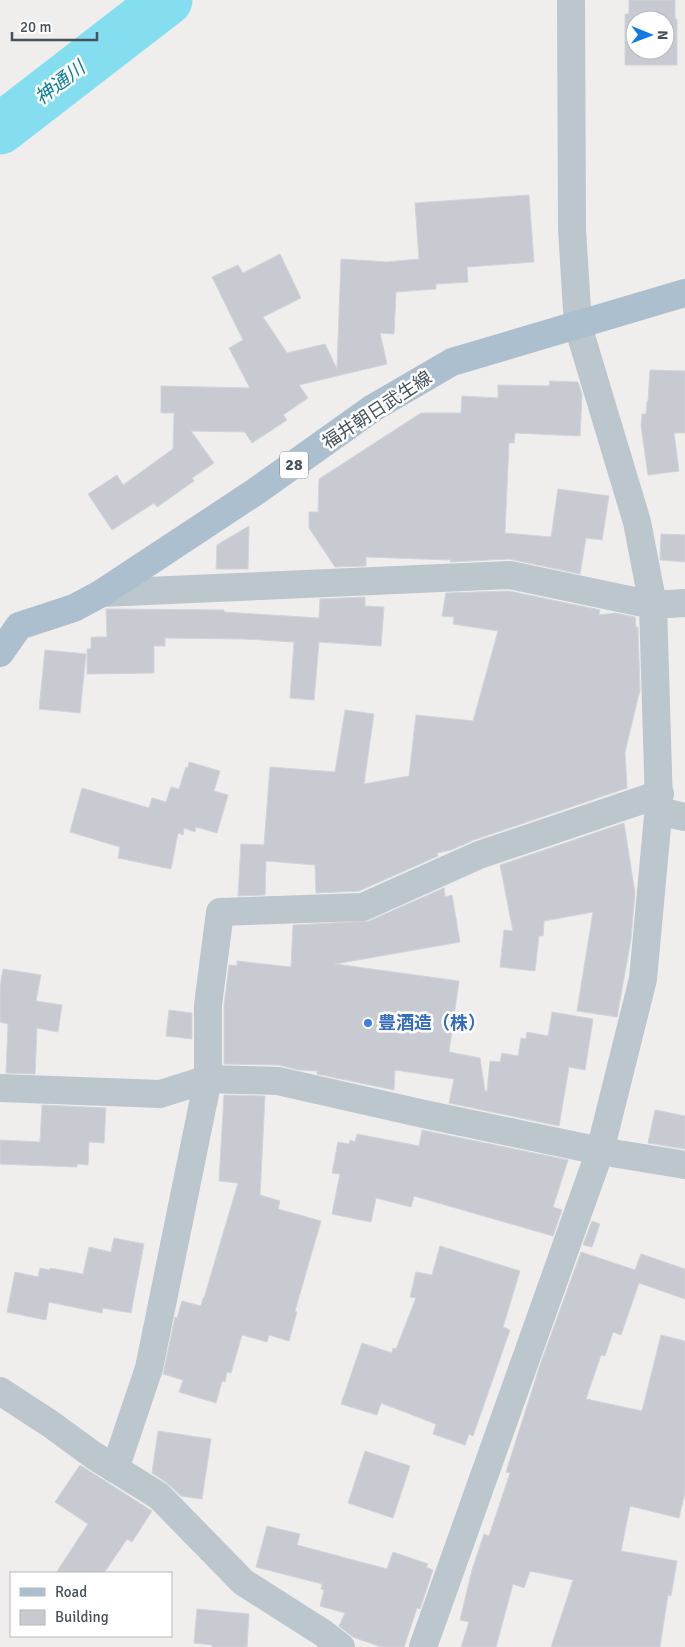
<svg xmlns="http://www.w3.org/2000/svg" width="685" height="1647" font-family="Signika,'Noto Sans JP',sans-serif">
	<rect width="100%" height="100%" fill="#f0eded"/>
	<g fill="none" stroke-linecap="round" stroke-linejoin="round">
		<polyline stroke="#85deef" stroke-width="51" points="0,129 167,0"/>
	</g>
	<g fill="#c7cad0" stroke="#d1d4d9" fill-rule="evenodd">
		<path d="M629,0H675V19H677V65H625V14H629ZM635,20H665V50H635Z"/>
		<polygon points="529,195 534,262 467,267 468,282 436,284 436,289 396,292 394,334 380,333 387,364 299,385 308,398 283,415 287,420 252,443 245,432 191,431 214,463 192,478 194,481 157,507 154,503 112,530 88,494 117,475 123,485 173,449 174,413 161,413 161,386 250,388 229,348 243,340 212,277 238,265 243,273 280,254 301,298 263,317 287,353 325,344 337,369 341,259 387,262 419,259 415,203"/>
		<polygon points="650,370 685,371 685,433 674,433 679,471 648,475 641,426 642,414 646,414 647,401 648,401"/>
		<polygon points="550,381 578,382 582,394 580,436 515,433 514,443 509,443 505,533 551,537 558,489 609,496 602,540 586,538 580,574 509,559 450,562 451,560 366,557 366,566 335,567 309,528 309,512 318,512 319,479 421,413 461,413 462,396 498,398 498,385 549,386"/>
		<polygon points="249,526 248,569 216,569 217,545"/>
		<polygon points="661,534 685,535 685,562 660,560"/>
		<polygon points="509,591 600,610 599,615 615,613 635,617 636,627 638,627 640,690 625,752 627,788 474,840 451,850 437,853 438,856 359,891 316,893 315,865 266,861 265,895 238,896 241,844 264,845 270,767 335,772 345,710 374,714 364,784 409,776 416,715 473,721 498,631 453,624 454,617 442,616 446,593"/>
		<polygon points="365,597 365,606 384,607 381,646 319,642 314,700 290,698 294,642 245,639 165,638 165,646 154,646 154,673 87,674 87,649 91,649 91,637 107,637 106,609 224,610 224,612 319,618 320,599"/>
		<polygon points="45,650 86,654 80,713 39,709"/>
		<polygon points="189,762 220,771 214,791 228,795 217,833 196,827 195,832 184,828 183,835 178,833 171,869 118,858 120,847 70,832 82,788 149,808 152,798 166,802 171,787 179,789 186,767 188,768"/>
		<polygon points="624,823 635,893 631,939 617,1017 577,1011 593,912 544,921 543,936 539,936 535,971 500,967 504,930 513,931 500,865"/>
		<polygon points="444,888 445,897 452,895 460,942 335,964 459,981 449,1052 480,1058 485,1091 487,1091 490,1061 500,1062 502,1053 518,1056 521,1038 526,1039 527,1032 548,1036 552,1012 593,1019 585,1070 569,1067 559,1126 449,1103 454,1079 395,1070 394,1090 317,1074 317,1071 299,1070 279,1065 224,1064 224,1006 229,965 237,966 237,961 291,967 293,925 369,921"/>
		<polygon points="3,969 41,975 36,1001 62,1005 58,1032 37,1028 35,1074 6,1073 8,1024 0,1022 0,987"/>
		<polygon points="169,1010 192,1013 192,1039 166,1036"/>
		<polygon points="224,1095 265,1096 260,1195 280,1201 278,1209 321,1221 295,1311 297,1312 289,1341 269,1335 267,1342 242,1335 231,1373 227,1372 225,1382 222,1381 216,1403 179,1392 183,1380 163,1374 175,1317 177,1318 182,1301 201,1306 203,1298 204,1298 238,1183 219,1181"/>
		<polygon points="42,1105 106,1108 104,1143 89,1142 88,1165 77,1164 77,1167 0,1164 0,1140 40,1142"/>
		<polygon points="655,1110 685,1116 685,1149 648,1143"/>
		<polygon points="422,1130 568,1160 553,1207 562,1210 553,1236 414,1196 411,1207 376,1198 371,1222 332,1214 340,1174 332,1173 338,1142 349,1144 350,1140 355,1142 357,1134 419,1146"/>
		<polygon points="592,1221 600,1224 592,1247 583,1245"/>
		<polygon points="114,1238 144,1244 131,1313 103,1308 102,1313 49,1302 46,1320 7,1312 15,1272 38,1277 40,1268 50,1270 50,1268 83,1274 89,1247 111,1252"/>
		<polygon points="440,1246 520,1271 503,1327 510,1330 473,1436 469,1434 465,1445 433,1434 436,1424 381,1403 377,1415 341,1404 362,1343 392,1353 393,1348 396,1349 416,1298 410,1297 416,1272 432,1275"/>
		<polygon points="581,1252 635,1270 641,1254 685,1269 685,1299 639,1283 621,1335 613,1332 605,1356 601,1355 586,1399 642,1411 661,1335 685,1341 685,1492 679,1518 630,1506 621,1551 677,1561 671,1596 668,1595 660,1647 551,1647 573,1580 530,1571 524,1588 513,1584 496,1647 461,1647 469,1622 460,1620 472,1570 484,1534 489,1536 510,1473 506,1472 540,1365"/>
		<polygon points="158,1431 211,1439 202,1499 181,1496 167,1483 152,1473"/>
		<polygon points="365,1451 410,1466 393,1518 348,1503"/>
		<polygon points="80,1465 152,1511 132,1542 127,1539 104,1573 56,1573 88,1524 55,1502"/>
		<polygon points="267,1526 300,1534 297,1545 387,1569 393,1552 428,1564 426,1567 433,1570 420,1609 417,1608 404,1647 381,1647 353,1637 339,1626 345,1613 320,1606 324,1590 321,1589 322,1584 256,1567"/>
		<polygon points="197,1609 249,1614 247,1647 212,1647 212,1645 194,1643"/>
	</g>
	<g fill="none" stroke-linecap="round" stroke-linejoin="round">
		<g stroke="#bbc6cd" stroke-width="28">
			<polyline points="102,593 510,575 653,605 685,603"/>
			<polyline points="659,811 685,817"/>
			<polyline points="0,1088 160,1094 208,1079 278,1081 424,1114 600,1151 685,1165"/>
			<polyline points="0,1391 52,1425 93,1455 159,1496 243,1582 323,1633 341,1647"/>
			<polyline points="115,1469 149,1368 208,1079 208,1005 220,912 363,907 479,855 660,794"/>
		</g>
		<polyline stroke="#bbc6cd" stroke-width="28" points="423,1647 600,1151 643,979 659,805 653,605 637,522 578,326 572,229 571,0"/>
		<polyline stroke="#acbfce" stroke-width="28" points="0,653 19,626 74,608 102,593 255,492 373,408 452,362 685,293"/>
	</g>
	<circle fill="#3f7fe0" stroke="#fff" stroke-width="2" cx="368" cy="1023" r="5"/>
	<g text-anchor="middle" dominant-baseline="central" stroke-width="5" stroke-linejoin="round" paint-order="stroke">
		<rect fill="#fff" stroke="#7d868c" stroke-width="1" x="280" y="451.5" width="28" height="27" rx="4"/>
		<g font-size="16" font-weight="bold" fill="#45525b">
			<text x="294" y="465">28</text>
		</g>
		<g font-size="18" fill="#45525b" stroke="#fff">
			<text transform="translate(377 410) rotate(-33)">福井朝日武生線</text>
		</g>
		<g font-size="18" font-weight="bold" fill="#366cbe" stroke="#fff" text-anchor="start">
			<text x="378" y="1023">豊酒造（株）</text>
		</g>
		<g font-size="19" font-style="italic" fill="#087f95" stroke="#fff">
			<text transform="translate(60 83) rotate(-38)">神通川</text>
		</g>
	</g>
	<rect x="10" y="1572" width="162" height="65" fill="#ffffff" stroke="#b5babd"/>
	<rect x="20" y="1588" width="25" height="8" fill="#acbfce" stroke="#b5babd"/>
	<text x="55" y="1597" font-size="15" fill="#45525b">Road</text>
	<rect x="20" y="1610" width="25" height="15" fill="#c7cad0" stroke="#b5babd"/>
	<text x="55" y="1622" font-size="15" fill="#45525b">Building</text>
	<g transform="translate(650 35) rotate(91)"><circle r="24" fill="#ffffff" stroke="#b5babd"/>
	<path d="M0-4L9 19L0 12L-9 19Z" fill="#1379e5"/>
	<text y="-8" font-size="14" font-weight="bold" text-anchor="middle" fill="#45525b">N</text>
	</g>
	<path d="M12 32v8h85v-8" fill="none" stroke="#45525b" stroke-width="2.5"/>
	<text x="20" y="32" font-size="15" fill="#45525b" stroke="#ffffff" stroke-width="4" paint-order="stroke">20 m</text>
</svg>
